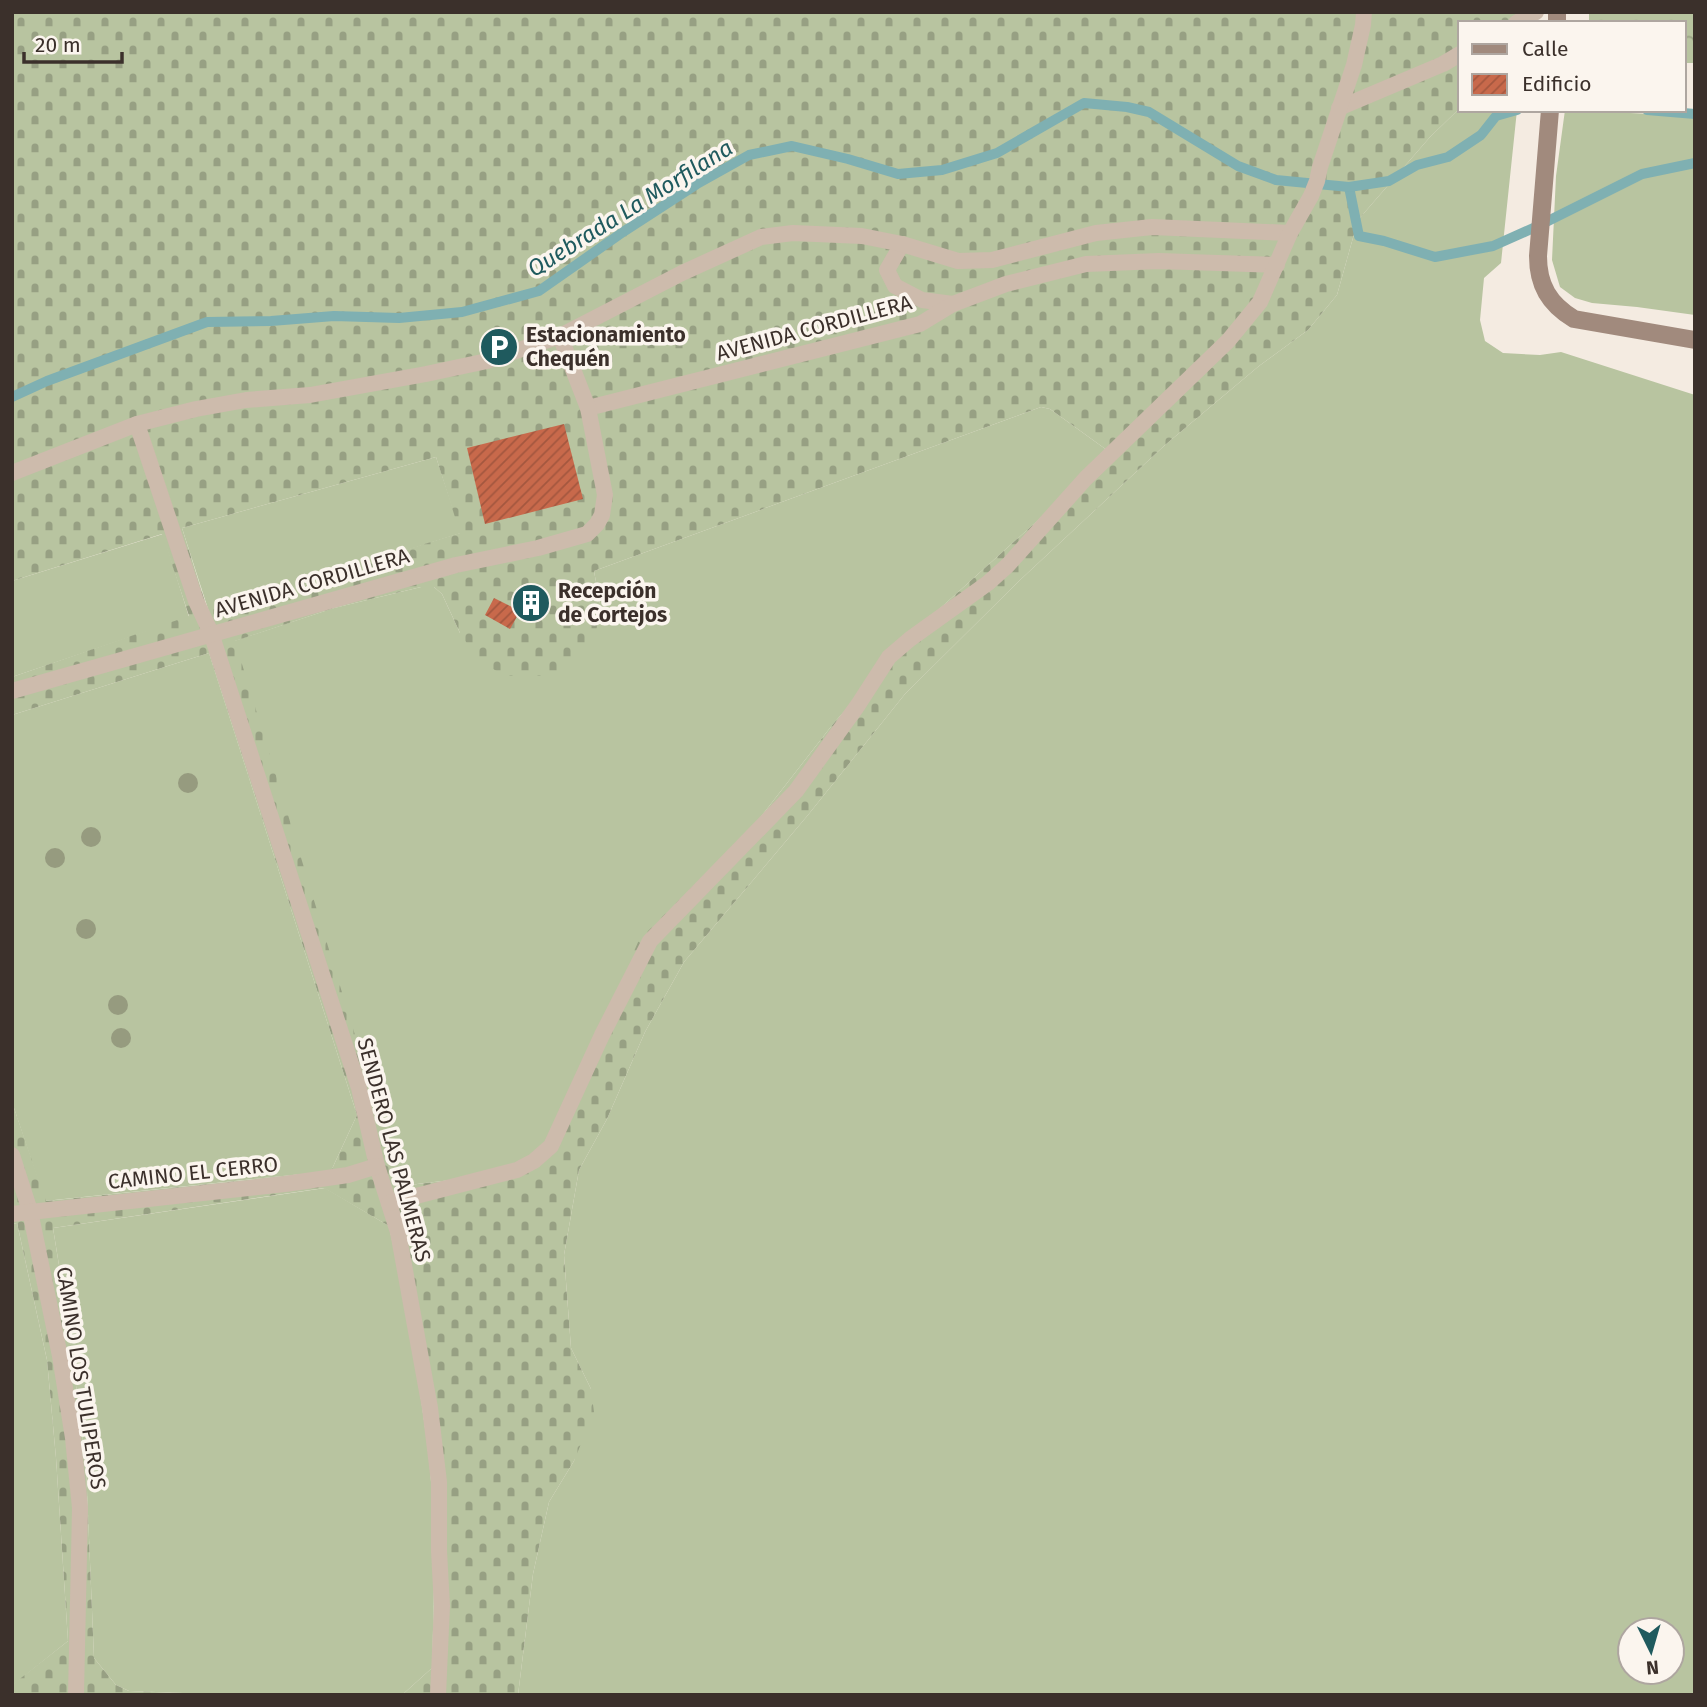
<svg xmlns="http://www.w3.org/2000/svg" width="1707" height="1707" font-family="'Fira Sans',sans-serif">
	<defs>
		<pattern id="forest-crowns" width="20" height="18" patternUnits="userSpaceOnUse" patternTransform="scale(1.75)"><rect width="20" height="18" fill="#b8c4a0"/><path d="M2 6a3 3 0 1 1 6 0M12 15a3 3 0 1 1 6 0" fill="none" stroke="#97a083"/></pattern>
		<pattern id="cemetery-stones" width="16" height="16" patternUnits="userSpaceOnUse" patternTransform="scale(1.75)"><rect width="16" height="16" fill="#b8c4a0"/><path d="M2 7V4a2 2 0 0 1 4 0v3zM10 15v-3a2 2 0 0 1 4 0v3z" fill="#97a083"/></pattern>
		<pattern id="building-hatch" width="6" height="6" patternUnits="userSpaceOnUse" patternTransform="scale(1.75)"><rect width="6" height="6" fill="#c8694b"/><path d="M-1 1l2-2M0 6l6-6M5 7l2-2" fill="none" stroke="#a4573f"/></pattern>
	</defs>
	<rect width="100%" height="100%" fill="#f4ebe1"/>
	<g fill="#b8c4a0" fill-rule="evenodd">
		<path d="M1460,108V110H1517L1501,263L1484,278L1480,320L1485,341L1503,353L1540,355L1561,352L1695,395V1695H518L533,1574L549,1502L574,1461L591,1389L571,1348L564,1255L579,1170L607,1119L645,1032L684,962L808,815L905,694L1019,581L1165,445L1259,366L1308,330L1337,295L1358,220L1430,137ZM1630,1630H1672V1672H1630Z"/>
		<polygon points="1565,110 1695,116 1695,315 1637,307 1592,303 1575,298 1560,287 1552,260 1556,176"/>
		<polygon points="1041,407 1050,409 1104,448 1107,450 1108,457 916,630 833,724 756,823 552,1137 524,1163 451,1180 400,1186 234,641 334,608 421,587 434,587 442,594 460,633 600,604 594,571"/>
		<polygon points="436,457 461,533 209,612 182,528"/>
		<polygon points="163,534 189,617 12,677 12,581"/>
		<polygon points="209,653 357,1115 331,1171 45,1201 12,1102 12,715"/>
		<path d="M325,1188L389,1226C404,1297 418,1371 427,1443C437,1518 434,1593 432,1668L402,1695H236L129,1691L116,1685L94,1658L86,1466L68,1321L53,1228Z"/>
		<polygon points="17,1223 47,1360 56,1458 68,1641 13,1685 12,1224"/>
	</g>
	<polygon fill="url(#forest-crowns)" points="1589,12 1695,12 1695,63 1684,63 1684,23 1589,23"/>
	<path fill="url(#cemetery-stones)" fill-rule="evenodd" d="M12,12H1531L1528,23H1460V108L1430,137L1358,220L1337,295L1308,330L1259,366L1165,445L1019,581L905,694L808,815L684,962L645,1032L607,1119L579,1170L564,1255L571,1348L591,1389L594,1412L574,1461L549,1502L533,1574L518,1695H402L432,1668C434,1593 437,1518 427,1443C418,1370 404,1298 389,1226L324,1188L53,1228L68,1321L86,1466L94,1658L116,1685L129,1691L236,1695H12V1685L68,1641L56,1458L47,1360L17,1223L12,1224V1102L46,1201L331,1171L357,1115L209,653L12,715V677L189,616L162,534L12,581ZM1041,407L1050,409L1104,448L1107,450L1108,457L916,630L833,724L756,823L639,940L552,1137L524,1163L451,1180L401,1186L235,641L334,608L421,587H434L442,594L460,633L478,660L505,676H554L581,659L596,633L600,604L594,571ZM436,457L460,533L208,611L182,528Z"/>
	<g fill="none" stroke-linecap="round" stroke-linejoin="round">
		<g stroke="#7fb0b2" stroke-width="10">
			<polyline points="1647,110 1695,114"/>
			<polyline points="1349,187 1359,236 1384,241 1435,257 1493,246 1540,225 1642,174 1695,163"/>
			<polyline points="12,397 47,381 207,322 271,321 334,316 399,318 462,312 539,291 623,232 697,184 749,155 792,146 848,159 898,174 942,170 997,153 1084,103 1127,107 1149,112 1238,166 1276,180 1349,187 1389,181 1417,165 1448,157 1481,135 1496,116 1517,110"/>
		</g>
	</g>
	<g fill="url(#building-hatch)">
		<polygon points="564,424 583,499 485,524 467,448"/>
		<polygon points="526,585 549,597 536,622 519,613 510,629 485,615 494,598 514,608"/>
	</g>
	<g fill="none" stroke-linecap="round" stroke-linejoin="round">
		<g stroke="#cdbbac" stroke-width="16">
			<polyline points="1516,23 1536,12"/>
			<polyline points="1339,108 1443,64 1460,54"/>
			<polyline points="902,244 887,270 895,286 922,300 953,304"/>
			<polyline points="588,408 920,324 953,304 1006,284 1086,264 1159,261 1277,265"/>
			<polyline points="137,424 196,601 211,633 359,1088 377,1166 398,1232 430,1408 439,1482 439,1551 442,1606 438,1695"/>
			<polyline points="12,473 137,424 196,409 246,400 310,395 426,374 487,361 560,336 682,273 761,237 793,233 862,236 902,244 958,261 992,260 1096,233 1152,227 1290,233"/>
			<polyline points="12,691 456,565 538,548 587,534 597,524 602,515 605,495 588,408 560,336"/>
			<polyline points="12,1155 30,1211 60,1356 73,1438 80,1508 76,1695"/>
			<polyline points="389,1203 517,1170 534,1161 551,1146 602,1035 650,941 796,791 858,705 889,657 910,639 988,583 1008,565 1086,478 1228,341 1260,302 1290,233 1311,196 1317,181 1320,167 1354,65 1363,25 1364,12"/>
			<polyline points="12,1214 285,1184 348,1175 377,1166"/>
		</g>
		<g stroke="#a18a7d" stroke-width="18">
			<polyline points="1557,23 1557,12"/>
			<path d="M1550,110L1538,256C1538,285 1549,304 1574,319L1695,340"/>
		</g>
	</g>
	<g fill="#969b7f">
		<circle cx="188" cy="783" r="10"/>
		<circle cx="91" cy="837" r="10"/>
		<circle cx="55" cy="858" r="10"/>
		<circle cx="86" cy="929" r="10"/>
		<circle cx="118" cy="1005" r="10"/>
		<circle cx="121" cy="1038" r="10"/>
	</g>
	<defs>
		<symbol id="parking-disc" viewBox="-11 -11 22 22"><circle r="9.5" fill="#1f5a5e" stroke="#fbf5ee"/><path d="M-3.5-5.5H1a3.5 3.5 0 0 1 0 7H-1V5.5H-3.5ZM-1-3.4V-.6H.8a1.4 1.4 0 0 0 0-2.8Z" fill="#fff"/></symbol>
		<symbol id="building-disc" viewBox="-11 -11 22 22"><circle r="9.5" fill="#1f5a5e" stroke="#fbf5ee"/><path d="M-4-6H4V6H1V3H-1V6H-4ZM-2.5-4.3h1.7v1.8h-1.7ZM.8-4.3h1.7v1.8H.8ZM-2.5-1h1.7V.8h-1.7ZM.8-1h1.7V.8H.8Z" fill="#fff"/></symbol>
	</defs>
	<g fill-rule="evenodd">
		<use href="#parking-disc" x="477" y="325" width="44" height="44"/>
		<use href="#building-disc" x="509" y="581" width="44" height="44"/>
	</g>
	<g text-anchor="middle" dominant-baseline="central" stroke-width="7" stroke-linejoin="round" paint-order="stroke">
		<g font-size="21" fill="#3b302b" stroke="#fbf5ee">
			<text transform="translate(814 328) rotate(-15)">AVENIDA CORDILLERA</text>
			<text transform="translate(312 583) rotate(-16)">AVENIDA CORDILLERA</text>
			<text transform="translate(394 1150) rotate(75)">SENDERO LAS PALMERAS</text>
			<text transform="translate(193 1173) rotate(-6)">CAMINO EL CERRO</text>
			<text transform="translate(81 1378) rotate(81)">CAMINO LOS TULIPEROS</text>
		</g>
		<g font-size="21" font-weight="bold" fill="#3b302b" stroke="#fbf5ee" text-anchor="start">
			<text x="526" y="335">Estacionamiento<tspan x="526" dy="24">Chequén</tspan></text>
			<text x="558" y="591">Recepción<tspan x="558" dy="24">de Cortejos</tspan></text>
		</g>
		<g font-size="23" font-style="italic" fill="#1f5a5e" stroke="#fbf5ee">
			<text transform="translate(630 208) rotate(-32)">Quebrada La Morfilana</text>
		</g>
	</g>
	<rect width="1707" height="1707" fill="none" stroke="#3b302b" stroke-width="28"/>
	<rect x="1458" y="21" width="228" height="91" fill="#fbf5ee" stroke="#aea6a0" stroke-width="2"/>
	<rect x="1472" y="44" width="35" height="10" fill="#a18a7d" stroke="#aea6a0" stroke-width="2"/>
	<text x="1522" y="56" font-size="21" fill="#3b302b">Calle</text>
	<rect x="1472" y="74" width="35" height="21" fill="url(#building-hatch)" stroke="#aea6a0" stroke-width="2"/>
	<text x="1522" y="91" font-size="21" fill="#3b302b">Edificio</text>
	<g transform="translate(1651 1651) rotate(175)"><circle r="33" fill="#fbf5ee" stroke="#aea6a0" stroke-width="2"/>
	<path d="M0-5L12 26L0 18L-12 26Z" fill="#1f5a5e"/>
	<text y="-10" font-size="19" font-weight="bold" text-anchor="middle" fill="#3b302b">N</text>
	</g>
	<path d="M24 52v10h98v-10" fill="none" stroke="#3b302b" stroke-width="3.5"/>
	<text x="35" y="52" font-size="21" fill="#3b302b" stroke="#fbf5ee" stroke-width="5" paint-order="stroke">20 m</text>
</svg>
